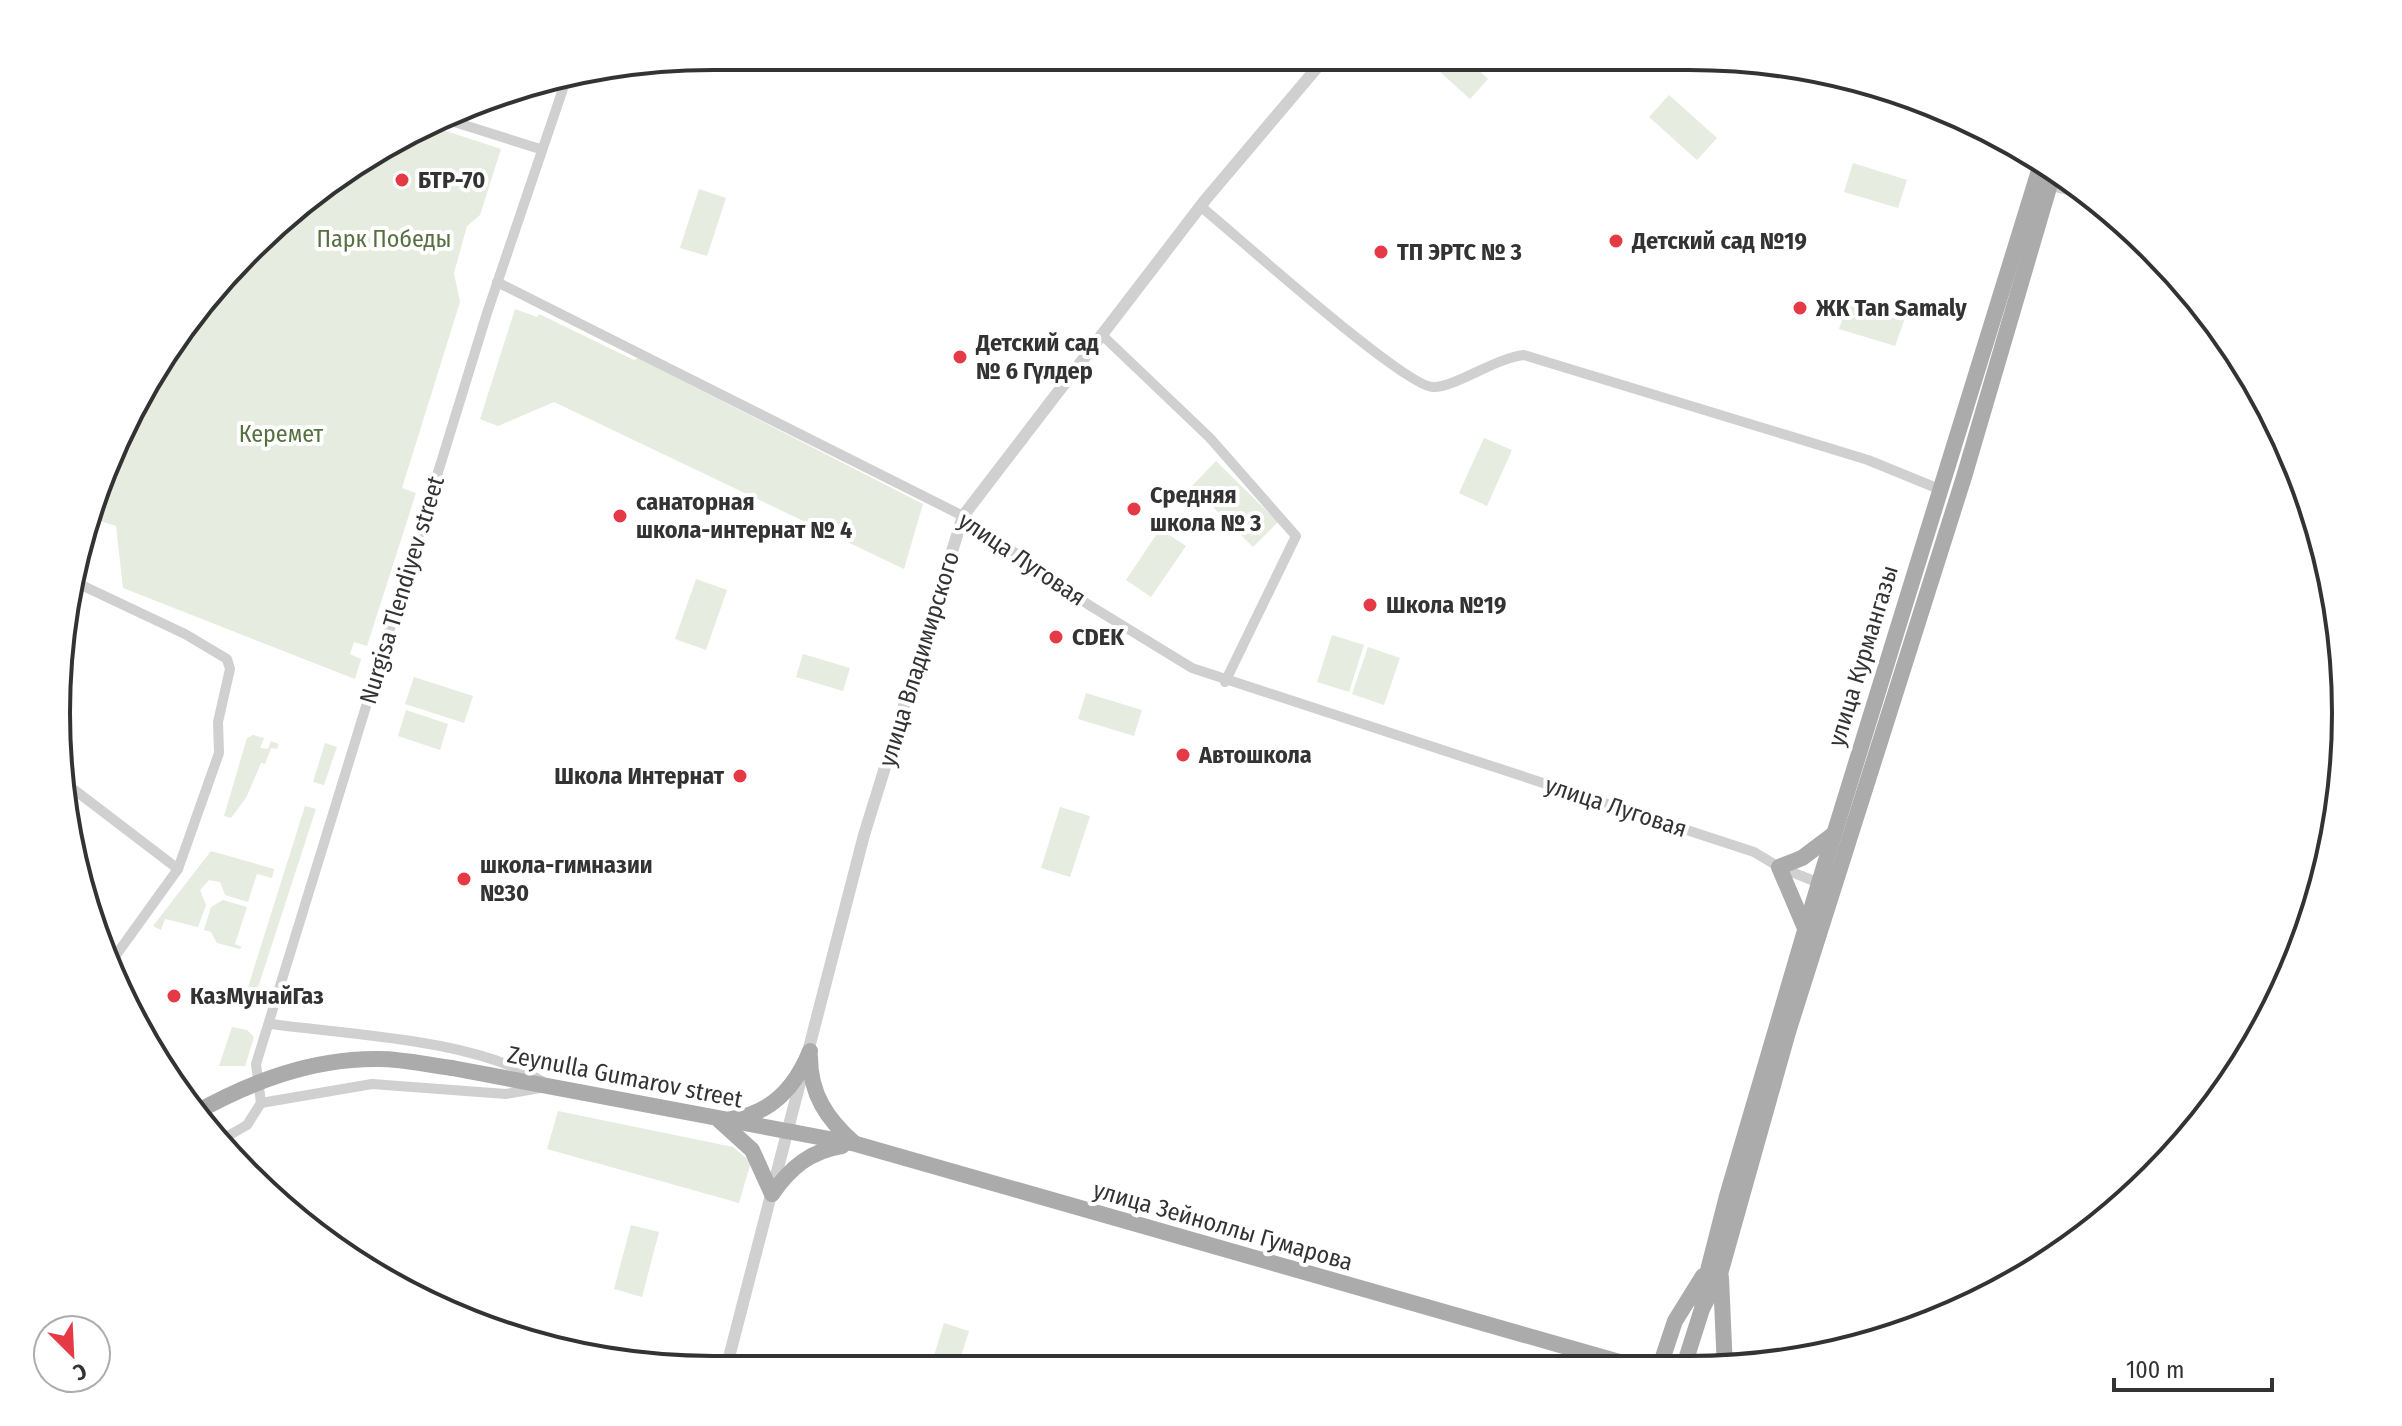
<svg xmlns="http://www.w3.org/2000/svg" width="2402" height="1426" font-family="'Fira Sans Condensed',sans-serif">
	<rect width="100%" height="100%" fill="#fff"/>
	<g fill="#e6ecdf">
		<polygon points="1432,57 1464,57 1488,79 1470,99 1428,61"/>
		<polygon points="1669,95 1717,138 1697,160 1649,117"/>
		<polygon points="434,127 501,149 480,215 467,226 454,273 460,302 402,488 416,493 367,646 354,642 350,654 361,659 355,679 123,588 116,526 88,517 91,502 167,348 313,191"/>
		<polygon points="1853,163 1907,180 1898,208 1844,192"/>
		<polygon points="699,189 726,198 707,256 680,248"/>
		<polygon points="1849,300 1905,318 1895,346 1839,329"/>
		<polygon points="515,309 537,317 539,314 634,360 638,358 923,504 904,569 554,402 498,426 480,419"/>
		<polygon points="1484,438 1512,450 1487,506 1459,493"/>
		<polygon points="1216,461 1278,522 1253,547 1192,486"/>
		<polygon points="1160,529 1186,546 1151,597 1126,580"/>
		<polygon points="696,579 727,590 706,650 675,639"/>
		<polygon points="1332,635 1364,645 1349,692 1317,682"/>
		<polygon points="1368,647 1400,658 1384,705 1352,694"/>
		<polygon points="803,654 850,668 843,691 796,677"/>
		<polygon points="414,677 473,696 464,723 405,704"/>
		<polygon points="1086,693 1142,710 1134,736 1078,719"/>
		<polygon points="406,710 448,724 440,750 398,736"/>
		<polygon points="253,735 264,738 260,748 268,749 271,741 279,744 277,749 271,748 265,764 261,763 246,798 231,818 224,816 247,738"/>
		<polygon points="325,743 337,747 324,785 313,782"/>
		<polygon points="305,806 316,809 252,1006 243,1003"/>
		<polygon points="1060,807 1090,816 1070,877 1041,868"/>
		<polygon points="211,851 274,869 272,878 257,874 248,902 225,895 220,882 209,880 200,890 206,905 198,927 165,919 161,930 153,926"/>
		<polygon points="223,900 247,907 235,944 242,947 240,949 217,943 211,932 204,930 211,907"/>
		<polygon points="232,1027 247,1030 254,1037 245,1066 219,1066"/>
		<polygon points="558,1111 733,1147 751,1162 739,1203 547,1149"/>
		<polygon points="631,1225 659,1232 642,1297 614,1289"/>
		<polygon points="944,1323 969,1331 957,1369 930,1369"/>
	</g>
	<g fill="none" stroke-linecap="round" stroke-linejoin="round">
		<g stroke="#d0d0d0" stroke-width="10">
			<polyline points="448,120 540,149"/>
			<polyline points="2047,185 2088,195"/>
			<path d="M1200,206C1235,234 1403,386 1433,387C1454,388 1495,358 1524,355L1868,460L1939,489"/>
			<polyline points="497,282 963,516 1089,605 1192,668 1754,852 1779,867 1824,885"/>
			<polyline points="1101,334 1210,438 1296,536 1225,682"/>
			<polyline points="77,583 185,634 227,659 230,669 218,722 219,753 178,869 111,962"/>
			<polyline points="68,785 178,869"/>
			<path d="M271,1024C353,1035 472,1039 542,1081"/>
			<polyline points="261,1103 256,1064 487,313 566,80"/>
			<polyline points="261,1103 372,1084 506,1094 540,1088"/>
			<polyline points="221,1140 247,1125 261,1103"/>
		</g>
		<polyline stroke="#d0d0d0" stroke-width="12" points="726,1369 864,835 963,516 1206,199 1326,57"/>
		<g stroke="#ababab" stroke-width="16">
			<polyline points="1805,928 1779,867 1802,858 1834,834"/>
			<path d="M810,1057C810,1094 827,1119 854,1143"/>
			<polyline points="452,1068 856,1144 1644,1369"/>
			<path d="M731,1119C771,1114 796,1086 810,1051"/>
			<polyline points="720,1121 752,1150 772,1194"/>
			<path d="M772,1194C790,1168 810,1151 842,1146"/>
			<polyline points="1721,1278 1725,1369"/>
			<polyline points="1703,1307 1720,1274 1788,1032 1964,477 2055,167"/>
			<polyline points="1659,1369 1675,1321 1703,1276"/>
			<polyline points="1683,1369 1702,1309 1703,1290 1727,1196 1819,883 2042,161"/>
		</g>
		<path stroke="#ababab" stroke-width="16" d="M193,1114C250,1082 312,1058 379,1059C403,1059 428,1065 452,1068"/>
	</g>
	<g fill="#e63946" stroke="#fff" stroke-width="3">
		<circle cx="402" cy="180" r="8"/>
		<circle cx="1616" cy="241" r="8"/>
		<circle cx="1381" cy="252" r="8"/>
		<circle cx="1800" cy="308" r="8"/>
		<circle cx="960" cy="357" r="8"/>
		<circle cx="1134" cy="509" r="8"/>
		<circle cx="620" cy="516" r="8"/>
		<circle cx="1370" cy="605" r="8"/>
		<circle cx="1056" cy="637" r="8"/>
		<circle cx="1183" cy="755" r="8"/>
		<circle cx="740" cy="776" r="8"/>
		<circle cx="464" cy="879" r="8"/>
		<circle cx="174" cy="996" r="8"/>
	</g>
	<g text-anchor="middle" dominant-baseline="central" stroke-width="8" stroke-linejoin="round" paint-order="stroke">
		<g font-size="24" font-weight="bold" fill="#333" stroke="#fff" text-anchor="start">
			<text x="418" y="180">БТР-70</text>
			<text x="1632" y="241">Детский сад №19</text>
			<text x="1397" y="252">ТП ЭРТС № 3</text>
			<text x="1816" y="308">ЖК Tan Samaly</text>
			<text x="976" y="343">Детский сад<tspan x="976" dy="28">№ 6 Гүлдер</tspan></text>
			<text x="1150" y="495">Средняя<tspan x="1150" dy="28">школа № 3</tspan></text>
			<text x="636" y="502">санаторная<tspan x="636" dy="28">школа-интернат № 4</tspan></text>
			<text x="1386" y="605">Школа №19</text>
			<text x="1072" y="637">CDEK</text>
			<text x="1199" y="755">Автошкола</text>
			<text x="724" y="776" text-anchor="end">Школа Интернат</text>
			<text x="480" y="865">школа-гимназии<tspan x="480" dy="28">№30</tspan></text>
			<text x="190" y="996">КазМунайГаз</text>
		</g>
		<g font-size="24" fill="#56703f" stroke="#fff">
			<text x="384" y="239">Парк Победы</text>
			<text x="281" y="434">Керемет</text>
		</g>
		<g font-size="24" fill="#333" stroke="#fff">
			<text transform="translate(1022 559) rotate(34)">улица Луговая</text>
			<text transform="translate(402 590) rotate(-73)">Nurgisa Tlendiyev street</text>
			<text transform="translate(1863 656) rotate(-73)">улица Курмангазы</text>
			<text transform="translate(919 659) rotate(-73)">улица Владимирского</text>
			<text transform="translate(1616 807) rotate(18)">улица Луговая</text>
			<text transform="translate(625 1077) rotate(11)">Zeynulla Gumarov street</text>
			<text transform="translate(1223 1226) rotate(16)">улица Зейноллы Гумарова</text>
		</g>
	</g>
	<path d="M0 0H2402V1426H0ZM713 70H1689A643 643 0 0 1 2332 713V713A643 643 0 0 1 1689 1356H713A643 643 0 0 1 70 713V713A643 643 0 0 1 713 70Z" fill="#fff" fill-rule="evenodd"/>
	<path fill="none" stroke="#333" stroke-width="4" d="M713 70H1689A643 643 0 0 1 2332 713V713A643 643 0 0 1 1689 1356H713A643 643 0 0 1 70 713V713A643 643 0 0 1 713 70Z"/>
	<g transform="translate(72 1354) rotate(156)"><circle r="38" fill="#ffffff" stroke="#adadad" stroke-width="2"/>
	<path d="M0-6L14 30L0 20L-14 30Z" fill="#e63946"/>
	<text y="-12" font-size="22" font-weight="bold" text-anchor="middle" fill="#333333">С</text>
	</g>
	<path d="M2114 1378v12h158v-12" fill="none" stroke="#333333" stroke-width="4"/>
	<text x="2126" y="1378" font-size="24" fill="#333333" stroke="#ffffff" stroke-width="6" paint-order="stroke">100 m</text>
</svg>
